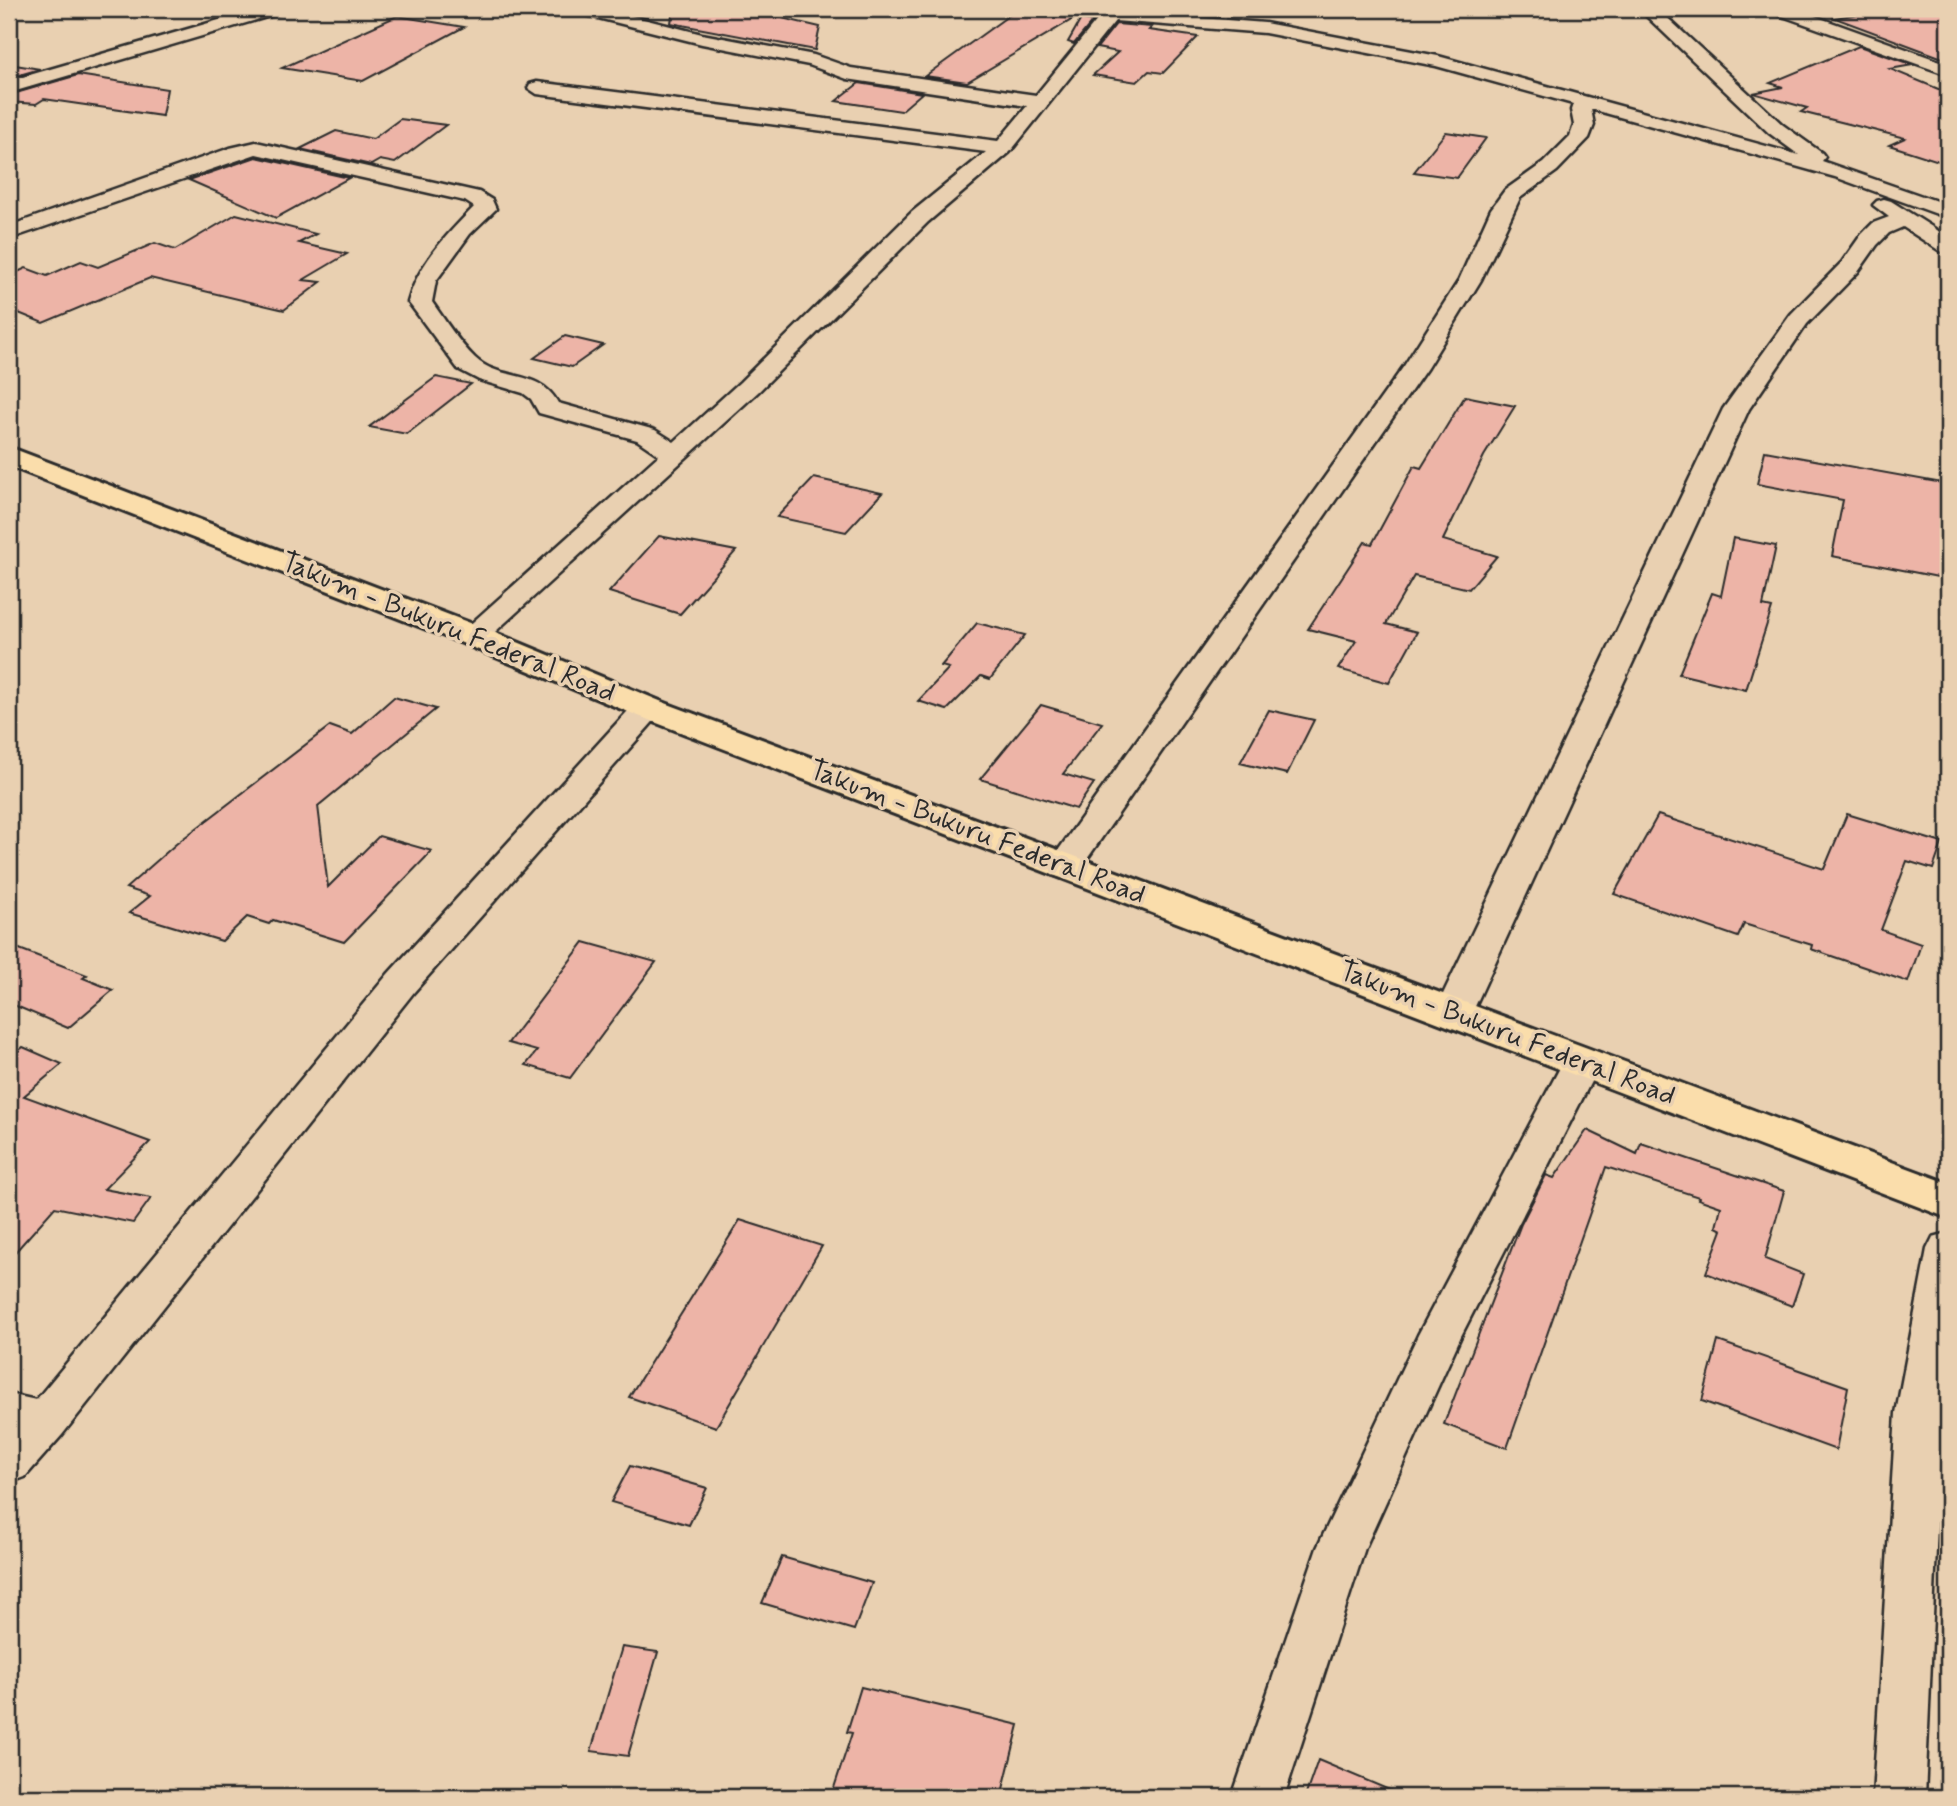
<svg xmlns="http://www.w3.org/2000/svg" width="1957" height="1806" font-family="Mynerve,sans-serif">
	<rect width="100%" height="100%" fill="#e9d0b1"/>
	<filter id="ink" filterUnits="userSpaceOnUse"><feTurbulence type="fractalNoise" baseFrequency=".0143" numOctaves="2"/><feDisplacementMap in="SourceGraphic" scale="14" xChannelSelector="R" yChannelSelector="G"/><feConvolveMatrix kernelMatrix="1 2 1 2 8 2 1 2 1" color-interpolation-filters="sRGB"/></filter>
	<g filter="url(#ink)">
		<g fill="#edb4a7" stroke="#2b2b2b" stroke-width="2">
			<polygon points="673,9 743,9 820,27 815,50 671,23"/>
			<polygon points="1891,9 1948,9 1948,60 1835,18"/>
			<polygon points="1015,11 1073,19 967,82 925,76"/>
			<polygon points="397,16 464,27 363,81 282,68"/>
			<polygon points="1081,19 1093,21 1074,44 1068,42"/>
			<polygon points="1116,24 1152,27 1149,30 1198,37 1163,73 1149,71 1137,82 1093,75 1118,52 1097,48"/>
			<polygon points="1859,46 1913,65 1890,69 1948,93 1948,164 1889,145 1905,138 1801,112 1807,108 1753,93 1783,87 1770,83"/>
			<polygon points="9,64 40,69 9,78"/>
			<polygon points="78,75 167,89 162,116 44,99 36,104 9,102 9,95"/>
			<polygon points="859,83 922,93 901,111 836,101"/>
			<polygon points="400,119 446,125 395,163 380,160 371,165 300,149 336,131 373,139"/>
			<polygon points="1446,132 1486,138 1457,178 1414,172"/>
			<polygon points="256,157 349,178 276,218 189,180"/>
			<polygon points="236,214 316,234 299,243 347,254 303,280 321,282 284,310 150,278 43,323 9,309 9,276 26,268 47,276 81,261 98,267 155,243 175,250"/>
			<polygon points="565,336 603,345 572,367 534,358"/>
			<polygon points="436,377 471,384 407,434 369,427"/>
			<polygon points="1465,396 1515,406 1484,456 1443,540 1497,556 1469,589 1414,576 1386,624 1417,632 1389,683 1338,669 1356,641 1308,629 1365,542 1372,544 1414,466 1421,468"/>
			<polygon points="1765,451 1948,484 1948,579 1832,556 1843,500 1757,484"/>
			<polygon points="814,478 882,493 846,532 777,517"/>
			<polygon points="659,536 736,551 680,614 609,592"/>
			<polygon points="1733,538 1776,546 1763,606 1772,608 1746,690 1679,674 1712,593 1721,596"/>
			<polygon points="977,623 1025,635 990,679 981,676 947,710 918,701 949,668 941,666"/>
			<polygon points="394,697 436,709 318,806 328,887 379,836 432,851 344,942 273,920 269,924 247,917 222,941 129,913 150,896 126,888 176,844 330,726 352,734"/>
			<polygon points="1041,705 1102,723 1063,774 1094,783 1076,809 980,779"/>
			<polygon points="1269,710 1314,720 1287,774 1240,763"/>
			<polygon points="1847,814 1942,843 1933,869 1907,861 1881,930 1921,944 1908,982 1811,949 1812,945 1744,924 1738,937 1614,894 1658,815 1824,869"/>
			<polygon points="584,942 656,962 570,1078 526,1065 537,1051 508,1043"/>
			<polygon points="9,945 87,975 83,978 113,990 68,1028 9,1003"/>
			<polygon points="23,1047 62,1064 24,1096 150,1142 104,1189 151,1198 133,1223 55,1207 9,1259 9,1059"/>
			<polygon points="1587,1130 1637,1154 1641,1143 1784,1191 1765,1259 1803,1274 1792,1306 1706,1273 1722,1230 1716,1227 1721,1207 1698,1199 1699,1197 1606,1167 1507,1448 1444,1424 1521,1224 1546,1175 1554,1178"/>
			<polygon points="740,1220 822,1246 716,1427 629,1397"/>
			<polygon points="1718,1341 1848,1387 1836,1450 1702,1401"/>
			<polygon points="630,1466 707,1488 689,1525 611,1502"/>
			<polygon points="782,1557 872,1583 854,1630 762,1603"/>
			<polygon points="622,1647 658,1652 628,1756 591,1751"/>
			<polygon points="861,1687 1019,1725 1001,1797 831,1797 852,1733 847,1732"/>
			<polygon points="1318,1760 1406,1797 1305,1797"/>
		</g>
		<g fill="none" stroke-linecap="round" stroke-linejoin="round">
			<defs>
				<g id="minor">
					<polygon points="257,9 283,9 280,13 9,93 9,81"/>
					<path d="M575,9H604L702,34L814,55L851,68L1036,95L1098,19L1063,14L1055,9H1124L1123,12L1265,23L1438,56L1799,155L1769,133L1639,9H1658L1783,125L1822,153L1825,157L1822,161L1948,205V218L1835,177L1591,109L1594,125L1589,138L1557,171L1520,198L1481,280L1427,368L1076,875L1064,878L1052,875L1047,867L1052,859L1404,366L1459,280L1491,209L1505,190L1543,163L1570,136L1574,125L1571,110L1573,104L1436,66L1265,33L1115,21L1010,152L928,222L758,392L484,642L474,645L464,642L459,636L464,630L659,455L637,440L539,413L531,399L523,393L479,380L458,369L412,307L408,302C418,263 448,234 474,207L465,201L256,154L9,239V226L230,148L256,142L479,192L492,200L496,209L470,234L436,281L432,302C445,320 458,342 475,358C500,382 539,368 558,403L655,430L674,442L740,382L912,212L986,152L537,94L528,88L530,84L537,82L998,141L1027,106L847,79L809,65L702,44L578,13Z"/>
					<polygon points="1771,9 1795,9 1948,64 1948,75 1774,13"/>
					<polygon points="1884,199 1891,201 1948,237 1948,253 1940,251 1903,227 1889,233 1877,245 1858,272 1807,324 1749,409 1472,1013 1466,1022 1453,1026 1440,1022 1434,1013 1723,409 1791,314 1842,262 1861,235 1873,223 1889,217 1873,205 1877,201"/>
					<polygon points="648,699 659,701 664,708 659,715 414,992 62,1435 25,1477 9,1483 9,1394 36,1400 388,974 637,701"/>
					<polygon points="1582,1048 1595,1052 1601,1062 1461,1336 1365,1548 1284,1797 1232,1797 1317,1548 1418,1335 1563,1062 1569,1052"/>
					<polygon points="1948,1233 1948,1373 1942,1413 1925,1797 1873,1797 1896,1413 1927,1249 1933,1237"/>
				</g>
				<polygon id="primary" points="9,447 486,629 660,701 1948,1183 1948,1218 636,715 462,643 9,466"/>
			</defs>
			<use href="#minor" stroke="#2b2b2b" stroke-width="5"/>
			<use href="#primary" stroke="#2b2b2b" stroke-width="6"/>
			<use href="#minor" fill="#e9d0b1" fill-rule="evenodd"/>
			<use href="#primary" fill="#faddab" fill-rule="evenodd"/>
		</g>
	</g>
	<g text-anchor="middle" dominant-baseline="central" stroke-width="7" stroke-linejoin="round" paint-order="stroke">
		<g font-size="28" fill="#2b2b2b" stroke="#e9d0b1">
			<text transform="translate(448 628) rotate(22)">Takum - Bukuru Federal Road</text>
			<text transform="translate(977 833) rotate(21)">Takum - Bukuru Federal Road</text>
			<text transform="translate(1507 1034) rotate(21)">Takum - Bukuru Federal Road</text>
		</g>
	</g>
	<rect width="1957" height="1806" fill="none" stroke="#e9d0b1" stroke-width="35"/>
	<rect x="18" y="18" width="1922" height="1771" fill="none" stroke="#2b2b2b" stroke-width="2.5" filter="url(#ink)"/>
</svg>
